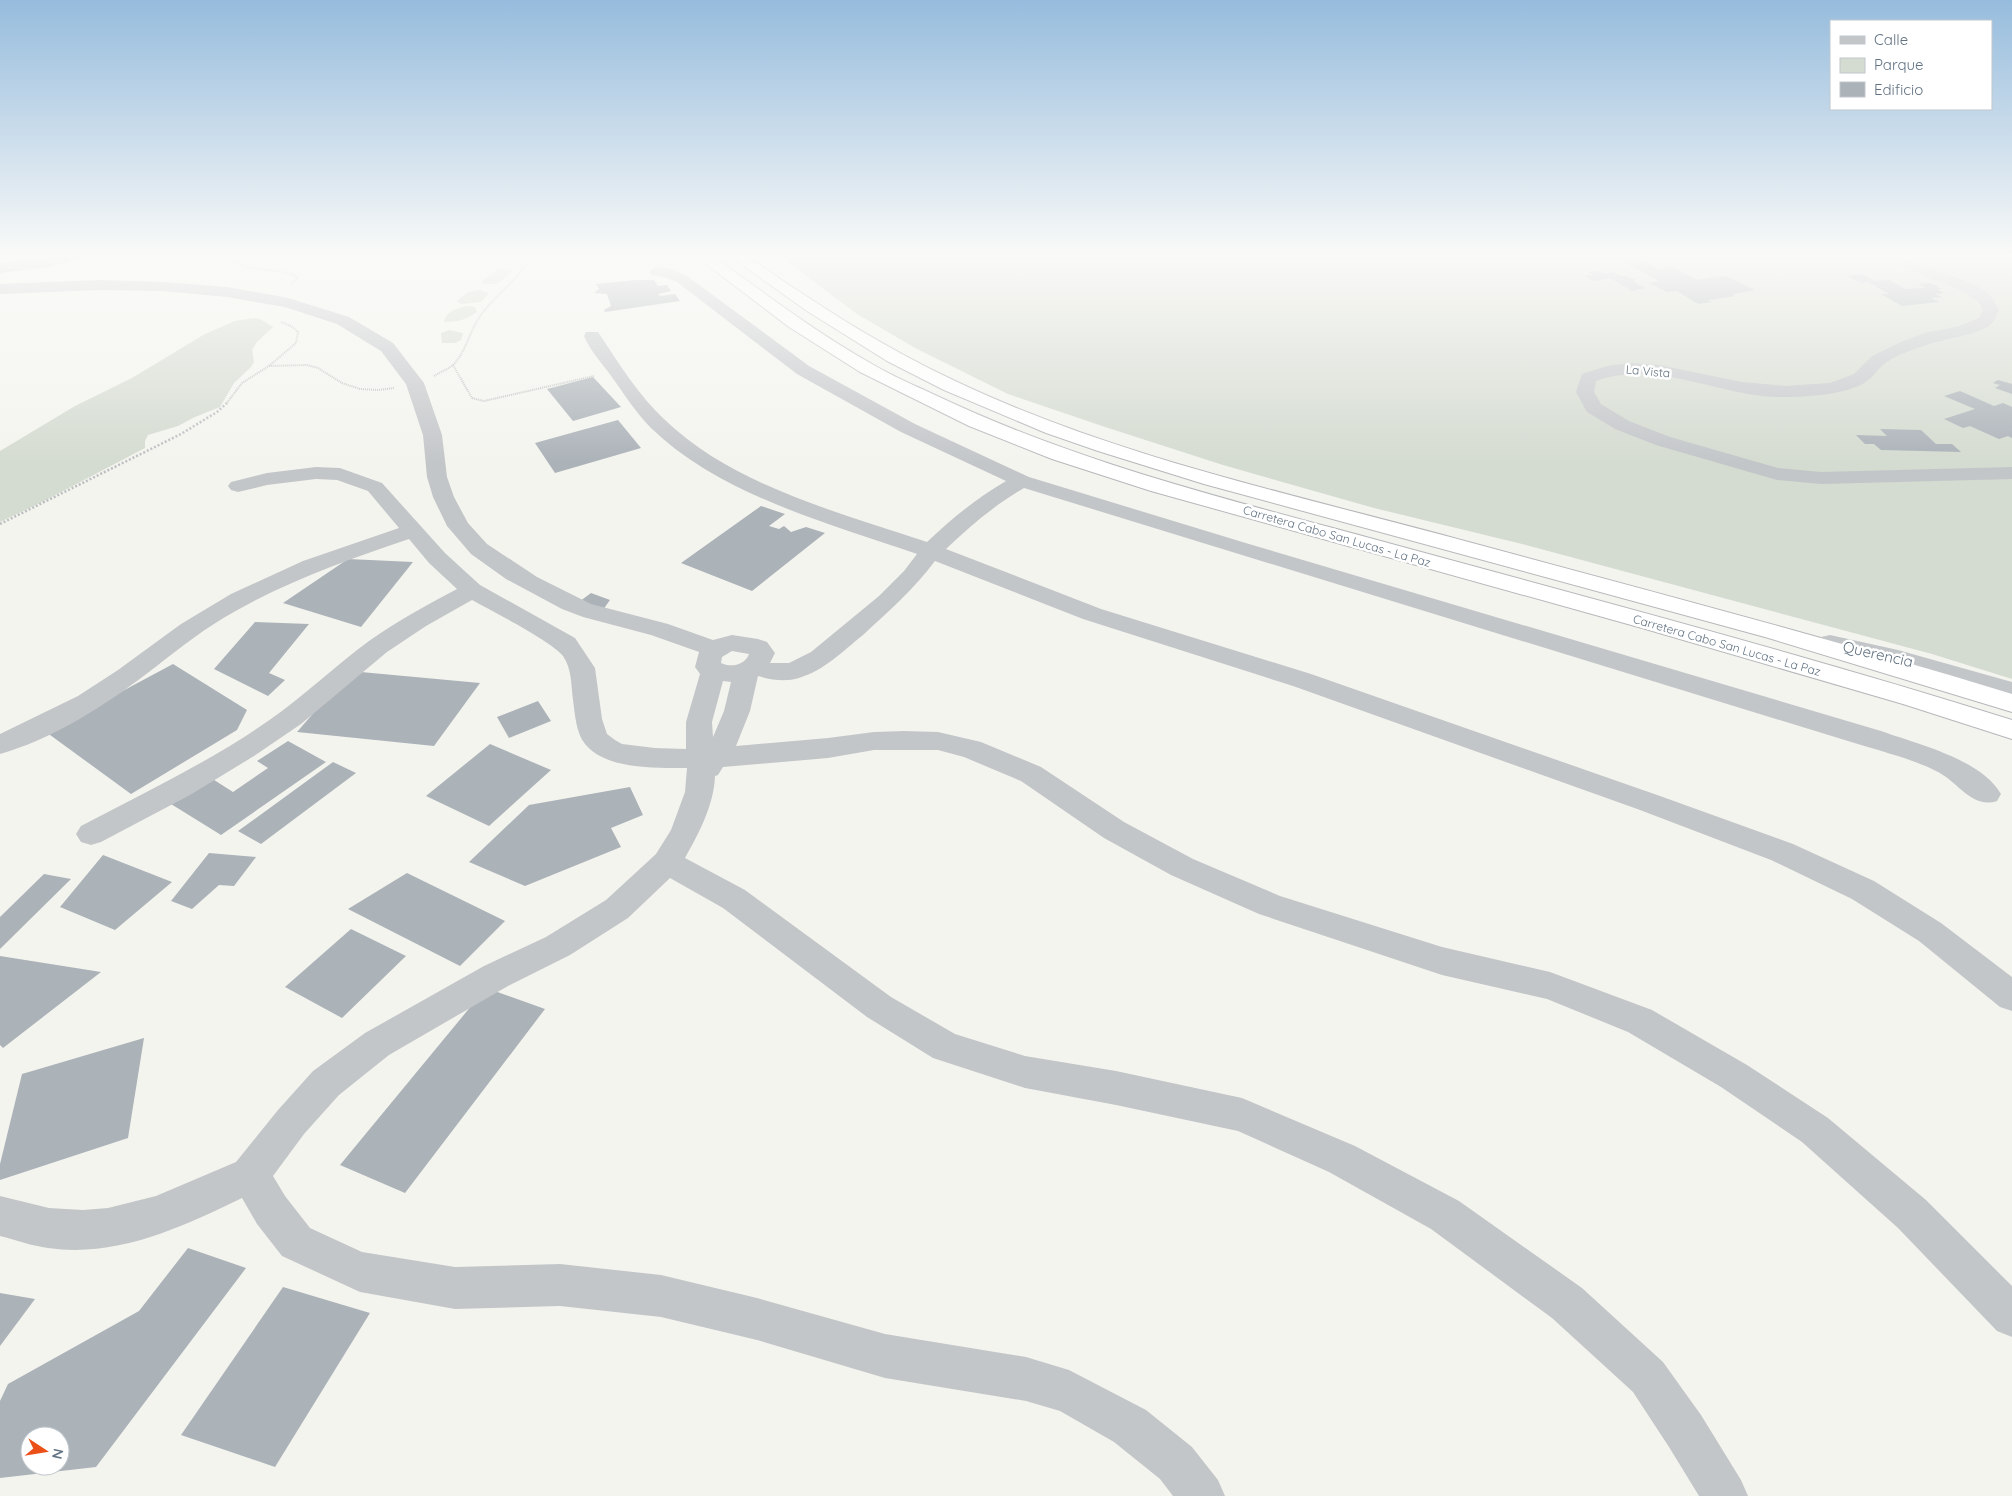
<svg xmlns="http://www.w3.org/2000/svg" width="2012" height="1496" font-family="Quicksand,sans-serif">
	<rect width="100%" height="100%" fill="#f4f4ef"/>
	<g fill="#d4dbd0">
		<polygon points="777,254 2012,254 2012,679 1932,654 1522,544 1374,508 1223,465 1105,427 1008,394 917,349 857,314"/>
		<polygon points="498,269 514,270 497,284 482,284 482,281"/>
		<polygon points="479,290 489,293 481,302 461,304 457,301 468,292"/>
		<path d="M466,306L475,307L477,312C466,320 457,322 444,322C446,311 456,309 466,306Z"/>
		<polygon points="254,318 262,320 273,327 257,342 252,350 254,362 251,367 234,383 220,407 195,417 178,426 148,435 145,441 145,448 42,502 0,522 0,451 75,406 132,378 205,334 235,321"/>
		<polygon points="449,330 463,333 461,340 455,343 442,343 441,333"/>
	</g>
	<g fill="#abb2b8" fill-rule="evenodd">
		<polygon points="1634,257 1659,269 1672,267 1697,280 1725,276 1755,290 1732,294 1735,296 1708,300 1712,302 1698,304 1677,291 1667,292 1649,283 1660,281 1618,259"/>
		<polygon points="1598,271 1604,274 1613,272 1621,276 1626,276 1636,280 1632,281 1645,288 1632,291 1610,278 1594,281 1584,276 1593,275 1588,272"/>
		<polygon points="1862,274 1875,281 1889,280 1906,289 1926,288 1919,284 1931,283 1942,289 1937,289 1944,293 1935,294 1942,297 1931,298 1939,302 1902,306 1881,294 1889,294 1868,282 1861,283 1847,276"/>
		<polygon points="637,280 654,280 658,286 667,285 671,291 658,294 660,296 675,294 680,301 605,312 604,310 611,306 607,294 594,293 599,289 596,284"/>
		<polygon points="593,377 621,407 573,421 547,389"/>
		<polygon points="1998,380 2012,384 2012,394 1995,388 2000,385 1993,383"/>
		<polygon points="1960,391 1994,406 2003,403 2012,407 2012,438 2008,436 1999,439 1970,426 1963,428 1944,419 1975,409 1944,396"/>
		<polygon points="618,420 641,448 555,473 535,443"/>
		<polygon points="1880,429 1921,430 1936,444 1952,444 1961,452 1881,450 1874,444 1865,444 1856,435 1887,436"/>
		<polygon points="761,506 785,514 769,526 779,529 784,526 791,532 806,527 825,533 752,591 681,563"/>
		<polygon points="348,559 413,562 361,627 283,603"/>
		<polygon points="591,593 610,600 600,614 575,605"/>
		<polygon points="255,622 309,624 269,673 285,680 268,696 214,669"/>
		<polygon points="173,664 247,710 237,730 131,794 46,732"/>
		<polygon points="350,671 480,683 434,746 297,732"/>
		<polygon points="538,701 551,721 509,738 497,717"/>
		<polygon points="288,741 326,762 221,835 171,804 211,778 233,792 268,768 257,761"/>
		<polygon points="490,744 551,770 489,826 426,796"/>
		<polygon points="333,762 356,773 261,844 238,831"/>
		<polygon points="630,787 643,815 611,828 621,847 525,886 469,862 529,805"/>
		<polygon points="209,853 256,857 234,886 219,885 192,909 171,901"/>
		<polygon points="103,855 172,882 115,930 60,907"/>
		<polygon points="407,873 505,921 460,966 348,909"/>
		<polygon points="44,874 71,879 0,949 0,917"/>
		<polygon points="351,929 406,956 342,1018 285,987"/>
		<polygon points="0,956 101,972 3,1048 0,1045"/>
		<polygon points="486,988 545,1009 405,1193 340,1165"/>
		<polygon points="144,1038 128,1138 0,1180 0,1164 22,1074"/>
		<path d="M188,1248L246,1268L96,1467L0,1478V1401L8,1384L139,1311ZM30,1436H60V1466H30Z"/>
		<polygon points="283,1287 370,1313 275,1467 181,1435"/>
		<polygon points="0,1293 35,1299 0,1346"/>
	</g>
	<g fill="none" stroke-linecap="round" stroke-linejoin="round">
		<defs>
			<g id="highway">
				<path d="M693,254H710C763,292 815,332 872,364C892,376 914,385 935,395C1074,461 1218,497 1366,537C1582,596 1799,653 2012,720V739L1903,704L1642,628L1151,491L1052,459L969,426L860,372L789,327Z"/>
				<path d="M727,254H744C811,301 879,345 953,380C1110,455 1283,492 1450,537C1638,588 1826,637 2012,694V712L1765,637L1204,484L1098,451L1046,433L944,390L887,361L807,311Z"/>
			</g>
		</defs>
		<use href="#highway" stroke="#b5b8bb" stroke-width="2"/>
		<g stroke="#bcbec0" stroke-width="2" stroke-dasharray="1 1" stroke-linecap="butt">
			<path d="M223,254C234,272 278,267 298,277L291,285"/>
			<polyline points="453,365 472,398 484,401 594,376"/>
			<polyline points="269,366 296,343 298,332 291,326 281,322"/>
			<path d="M434,376C440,372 449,369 454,364C465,352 468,337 476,323C490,297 520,281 532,254"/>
			<polyline points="226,404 242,383 269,366 307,365 318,368 342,383 360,389 378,390 394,388"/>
		</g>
		<polyline stroke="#bcbec0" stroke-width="2.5" stroke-dasharray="2 2" stroke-linecap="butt" points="0,524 181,434 217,412 227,403"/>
		<g fill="#c3c6c9" fill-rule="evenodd">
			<polygon points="62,254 89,254 87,257 48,267 0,273 0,263"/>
			<polygon points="1651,254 1666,254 1669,260 1666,263 1656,263"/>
			<path d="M1872,254H1894L1973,284L1990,295L1999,310C1997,314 1995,320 1992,323C1981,335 1941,339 1924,346C1911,350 1894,356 1883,365C1877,370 1873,377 1867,381C1850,394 1808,397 1786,397C1723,399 1659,358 1596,381L1594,392L1601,404L1629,421L1670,437L1778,468L1821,472L2012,467V479L1821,484L1777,480L1656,445L1615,429L1587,412L1576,392L1582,374L1607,366L1630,363L1659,365L1742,382L1785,386L1830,383L1854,374L1872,356L1901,342L1925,333L1960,326L1979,318L1983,310L1978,301L1961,290L1874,257Z"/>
			<path d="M657,267L672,269L687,276L809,366L915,424L1029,477L1249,544L1881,731C1917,744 1981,759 2001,794L1997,801C1972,809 1959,783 1938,772C1918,761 1884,752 1861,745L1024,488C995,505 970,526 946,549L1101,609L1311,674L1660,796L1793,844L1874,881L1941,923L2012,977V1011L2000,1007L1919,941L1852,899L1771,860L1640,810L1293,686L1083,619L935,561C914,589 889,611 863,635C843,651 825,670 799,678C786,682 771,680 758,676L750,711L736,746L828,738L874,732L904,731L938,732L981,742L1041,767L1124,822L1193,859L1280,896L1442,947L1550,972L1652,1010L1747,1065L1828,1118L1926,1200L2012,1286V1337L1997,1331L1898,1228L1802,1142L1721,1087L1628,1032L1547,999L1442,975L1259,914L1171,875L1104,838L1021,781L964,757L938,750H874L828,758L723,767L718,775L715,776C714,805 699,833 685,858L745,890L891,997L955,1034L1025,1056L1116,1071L1242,1098L1355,1146L1459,1201L1582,1288L1663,1362L1701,1415L1741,1480L1748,1496H1699L1669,1447L1633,1392L1552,1318L1431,1229L1329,1172L1238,1131L1116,1105L1025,1088L933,1058L867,1017L723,908L670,878L628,918L570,955L508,986L389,1055L339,1095L304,1134L273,1176L285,1196L310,1228L362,1252L455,1267L560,1264L661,1275L757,1298L885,1334L1026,1357L1069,1370L1146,1410L1192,1447L1218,1480L1225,1496H1173L1160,1479L1114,1442L1060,1411L1026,1401L885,1378L757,1340L661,1317L560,1306L455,1309L360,1292L282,1256L257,1224L242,1198C182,1227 117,1258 48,1248C32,1246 16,1240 0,1236V1196L49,1208L83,1210L108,1208L156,1196L236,1162L278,1110L313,1071L365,1033L484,966L546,937L606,900L656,854L671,830L685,792L687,768C657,768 606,770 585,744C576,733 575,714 573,700C571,685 572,669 563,656C551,641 492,611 472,600L426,626L387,652L301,724L254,756L190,795L101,842L91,845L81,842L76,834L81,826C144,793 209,762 268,721C304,696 335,666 369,641C397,621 427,605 457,589L429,563L409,539C341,562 274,586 214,624C187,641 163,662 137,681C96,711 49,740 0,754V734L78,696L118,670L181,624L231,594L303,561L399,528L368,491L337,480L316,479L267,485L238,492L231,490L228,486L231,482L267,473L316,467L340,468L382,483L445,553L480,585L575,638L595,668L602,719L607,734L615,740L622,744L655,748L686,749V722L700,674L695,667L699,652L651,635L583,617L562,609L506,579L471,554L447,526L433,497L427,477L423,435L406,384L381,351L337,324L285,307L227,297L163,291L100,290L0,294V284L100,280L163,282L227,287L288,298L349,317L393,343L424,383L442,435L447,477L454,497L468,523L487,544L537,577L591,604L668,624L713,640L732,635L758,639L767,642L775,653L770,663H789L811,652L879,596L904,571L917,554C828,523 720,495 651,428C635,412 623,392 609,373C600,361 590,350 584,336L586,332H598C618,362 638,395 665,420C734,486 838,512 927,542C951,519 977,498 1006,481L901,432L797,374L677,282L664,277L652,275L649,272L652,269ZM732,651L749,654C745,665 731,668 721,663L722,657ZM723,681L731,682L724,711L713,737L712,722Z"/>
			<polygon points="1830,635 1898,650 2012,682 2012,700 1894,665 1821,649 1818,643 1821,637"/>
		</g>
		<use href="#highway" fill="#fff" fill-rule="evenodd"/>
	</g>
	<linearGradient id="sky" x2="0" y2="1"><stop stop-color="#96bcdd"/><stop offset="0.55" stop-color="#fafaf8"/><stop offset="1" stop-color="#fafaf8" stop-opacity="0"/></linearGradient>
	<rect width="2012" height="464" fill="url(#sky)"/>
	<g text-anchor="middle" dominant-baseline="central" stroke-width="5" stroke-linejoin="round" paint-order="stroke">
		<g font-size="12" fill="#617282" stroke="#fff">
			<text transform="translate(1648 371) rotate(5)">La Vista</text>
			<text transform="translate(1337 536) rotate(16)">Carretera Cabo San Lucas - La Paz</text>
			<text transform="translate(1727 645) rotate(16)">Carretera Cabo San Lucas - La Paz</text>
		</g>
		<g font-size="15" fill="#617282" stroke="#fff">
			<text transform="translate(1878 654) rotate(13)">Querencia</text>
		</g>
	</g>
	<rect x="1830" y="20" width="162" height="90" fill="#ffffff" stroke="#c0c7cd"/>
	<rect x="1840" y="36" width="25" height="8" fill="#c3c6c9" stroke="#c0c7cd"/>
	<text x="1874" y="45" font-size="15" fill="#617282">Calle</text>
	<rect x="1840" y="58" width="25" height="15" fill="#d4dbd0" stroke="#c0c7cd"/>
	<text x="1874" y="70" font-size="15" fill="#617282">Parque</text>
	<rect x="1840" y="82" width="25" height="15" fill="#abb2b8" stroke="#c0c7cd"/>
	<text x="1874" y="95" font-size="15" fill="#617282">Edificio</text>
	<g transform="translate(45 1451) rotate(102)"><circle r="24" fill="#ffffff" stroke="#c0c7cd"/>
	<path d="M0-4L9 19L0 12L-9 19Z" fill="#eb5018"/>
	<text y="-8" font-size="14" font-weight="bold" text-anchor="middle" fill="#617282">N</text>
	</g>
</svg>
